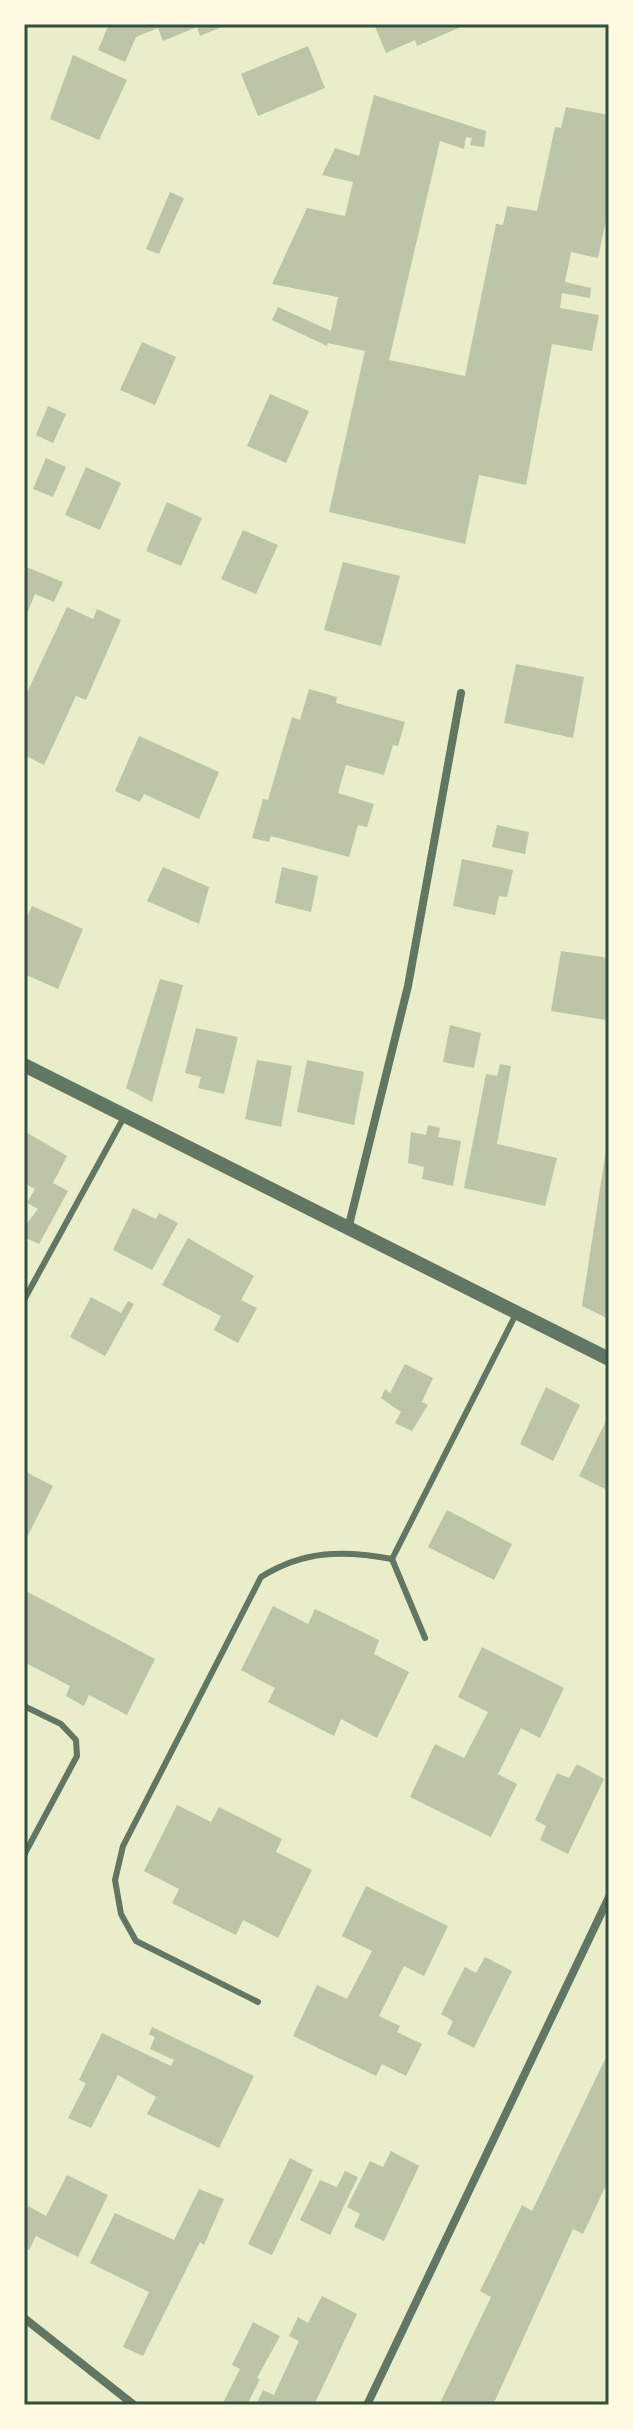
<svg xmlns="http://www.w3.org/2000/svg" width="633" height="2429" font-family="Inter,sans-serif">
	<rect width="100%" height="100%" fill="#e9edc9"/>
	<g fill="#bcc5a7">
		<polygon points="109,24 229,24 200,36 197,27 163,41 158,28 136,37 125,62 98,50"/>
		<polygon points="374,24 468,24 417,46 415,40 386,53"/>
		<polygon points="308,46 325,88 258,116 241,74"/>
		<polygon points="73,55 127,80 99,140 50,119"/>
		<polygon points="374,95 486,131 484,147 470,145 472,138 466,137 464,149 440,141 389,360 465,376 496,224 503,225 507,206 537,211 555,127 561,128 566,107 609,115 609,206 598,258 571,252 565,282 591,288 590,298 562,293 560,308 599,315 592,351 552,344 526,485 479,475 465,544 329,512 365,351 328,343 327,346 272,320 278,307 331,331 338,297 272,284 307,208 345,216 353,182 322,175 335,148 359,156"/>
		<polygon points="170,192 184,198 159,254 146,249"/>
		<polygon points="142,342 176,357 155,405 120,390"/>
		<polygon points="270,394 309,411 286,463 247,446"/>
		<polygon points="48,406 66,414 53,443 36,435"/>
		<polygon points="46,458 66,467 53,497 33,489"/>
		<polygon points="86,467 121,483 100,530 65,515"/>
		<polygon points="167,502 202,518 181,566 146,551"/>
		<polygon points="243,530 278,545 256,594 221,579"/>
		<polygon points="343,562 400,576 381,646 324,630"/>
		<polygon points="24,566 63,582 54,602 35,594 24,621"/>
		<polygon points="67,607 93,619 97,609 121,620 86,700 76,696 44,765 24,755 24,699"/>
		<polygon points="516,664 584,677 573,738 504,723"/>
		<polygon points="309,689 337,697 336,703 405,722 398,746 393,745 384,775 346,765 338,793 374,804 367,827 358,825 349,857 271,836 269,842 252,838 263,799 268,800 292,717 300,720"/>
		<polygon points="139,736 219,772 199,819 144,794 140,802 115,791"/>
		<polygon points="497,825 529,832 525,854 492,847"/>
		<polygon points="462,859 513,870 507,897 499,896 495,915 453,906"/>
		<polygon points="163,867 209,887 199,924 147,901"/>
		<polygon points="282,867 318,876 311,912 275,903"/>
		<polygon points="32,906 83,929 58,989 24,974 24,923"/>
		<polygon points="561,951 609,958 606,1020 551,1011"/>
		<polygon points="160,979 183,985 152,1102 126,1088"/>
		<polygon points="450,1025 481,1033 474,1068 443,1062"/>
		<polygon points="196,1028 238,1037 224,1094 198,1088 201,1077 185,1073"/>
		<polygon points="257,1060 292,1066 281,1127 245,1119"/>
		<polygon points="307,1060 364,1072 354,1125 297,1112"/>
		<polygon points="500,1064 511,1066 497,1144 557,1158 545,1206 464,1188 486,1074 497,1076"/>
		<polygon points="428,1125 440,1128 438,1137 461,1141 453,1186 422,1179 424,1167 408,1163 411,1132 426,1135"/>
		<polygon points="24,1131 67,1156 53,1183 68,1191 39,1244 24,1237 24,1227 38,1209 27,1203 35,1189 24,1183"/>
		<polygon points="607,1143 609,1143 609,1319 582,1306"/>
		<polygon points="133,1208 156,1219 159,1213 178,1223 152,1270 113,1250"/>
		<polygon points="188,1238 254,1276 241,1300 257,1308 238,1343 214,1330 221,1316 162,1285"/>
		<polygon points="91,1297 121,1313 128,1301 134,1304 105,1356 70,1337"/>
		<polygon points="405,1364 433,1378 422,1402 428,1405 412,1431 395,1423 401,1412 381,1398 385,1389 390,1393"/>
		<polygon points="546,1387 580,1405 553,1461 520,1444"/>
		<polygon points="609,1415 609,1491 579,1476"/>
		<polygon points="24,1471 53,1486 24,1543"/>
		<polygon points="447,1510 512,1544 494,1580 428,1547"/>
		<polygon points="24,1590 155,1659 127,1715 89,1695 84,1706 66,1696 70,1686 24,1662"/>
		<polygon points="273,1606 308,1624 315,1609 379,1640 374,1654 409,1672 377,1738 341,1719 334,1736 268,1702 275,1688 241,1670"/>
		<polygon points="482,1647 564,1688 540,1738 521,1728 498,1774 517,1784 491,1837 410,1797 435,1744 464,1758 488,1712 458,1697"/>
		<polygon points="577,1764 604,1779 568,1854 540,1840 546,1826 535,1820 557,1773 569,1778"/>
		<polygon points="177,1805 211,1822 219,1807 282,1839 276,1852 312,1870 278,1938 243,1920 236,1935 172,1903 179,1889 144,1871"/>
		<polygon points="366,1886 448,1926 424,1976 404,1966 379,2016 400,2026 397,2032 422,2044 406,2076 382,2064 376,2076 293,2036 317,1985 347,1999 372,1951 342,1936"/>
		<polygon points="485,1957 512,1971 474,2048 447,2034 453,2021 441,2014 465,1967 476,1973"/>
		<polygon points="152,2027 254,2076 219,2148 147,2114 156,2097 118,2075 91,2128 68,2118 86,2083 79,2080 102,2033 171,2066 174,2060 150,2049 155,2037 149,2034"/>
		<polygon points="609,2051 609,2179 583,2234 573,2229 493,2405 439,2405 491,2297 480,2291 522,2205 532,2211"/>
		<polygon points="391,2151 419,2166 384,2241 354,2227 360,2214 347,2207 370,2161 383,2167"/>
		<polygon points="290,2158 313,2170 272,2255 248,2244"/>
		<polygon points="345,2171 358,2177 330,2235 300,2220 320,2180 337,2187"/>
		<polygon points="67,2175 108,2195 78,2257 36,2236 29,2250 24,2248 24,2214 28,2206 46,2216"/>
		<polygon points="199,2189 224,2199 204,2245 200,2242 143,2356 123,2347 149,2292 90,2263 115,2213 174,2240"/>
		<polygon points="322,2296 357,2314 314,2405 256,2405 263,2390 274,2395 299,2341 289,2336 298,2317 308,2323"/>
		<polygon points="253,2322 280,2336 257,2378 260,2379 247,2405 222,2405 240,2369 232,2365"/>
	</g>
	<g fill="none" stroke-linecap="round" stroke-linejoin="round">
		<g stroke="#617663" stroke-width="6">
			<polyline points="24,1300 124,1117"/>
			<polyline points="392,1559 516,1314"/>
			<polyline points="24,1706 61,1724 76,1740 77,1756 24,1855"/>
			<path d="M258,2002L136,1941L121,1914L115,1880L123,1846L261,1577C304,1550 344,1550 392,1559L425,1638"/>
		</g>
		<g stroke="#617663" stroke-width="8">
			<polyline points="348,1229 408,986 461,693"/>
			<polyline points="24,2318 134,2405"/>
			<polyline points="367,2405 609,1897"/>
		</g>
		<polyline stroke="#617663" stroke-width="14" points="24,1065 609,1359"/>
	</g>
	<rect width="633" height="2429" fill="none" stroke="#fefae0" stroke-width="52"/>
	<rect x="26" y="26" width="581" height="2377" fill="none" stroke="#344e41" stroke-width="3"/>
</svg>
